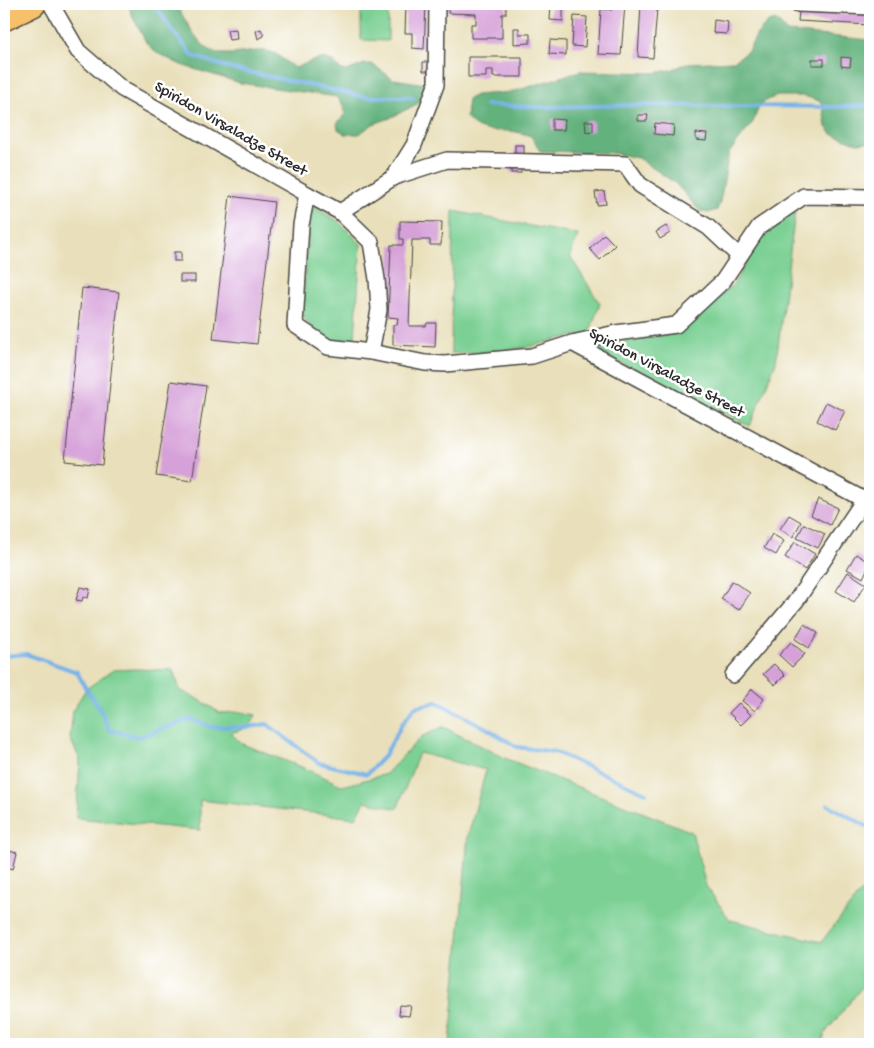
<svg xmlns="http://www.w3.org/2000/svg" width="874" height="1048" font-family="'Gochi Hand',sans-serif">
	<rect width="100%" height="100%" fill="#fff"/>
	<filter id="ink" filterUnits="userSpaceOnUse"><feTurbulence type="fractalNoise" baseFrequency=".02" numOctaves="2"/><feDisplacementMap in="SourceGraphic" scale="10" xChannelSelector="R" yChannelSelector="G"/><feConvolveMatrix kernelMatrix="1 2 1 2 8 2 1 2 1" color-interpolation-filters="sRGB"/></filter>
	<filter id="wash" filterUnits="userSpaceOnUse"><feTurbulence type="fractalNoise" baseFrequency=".0096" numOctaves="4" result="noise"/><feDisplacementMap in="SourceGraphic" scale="20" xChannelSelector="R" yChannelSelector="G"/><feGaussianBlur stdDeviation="1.12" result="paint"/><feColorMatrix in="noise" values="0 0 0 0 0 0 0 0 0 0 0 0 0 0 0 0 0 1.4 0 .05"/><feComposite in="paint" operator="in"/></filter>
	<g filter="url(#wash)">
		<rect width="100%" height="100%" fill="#e9e0bb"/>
		<g fill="#7bd094" stroke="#537e60">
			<polygon points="361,4 388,4 388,41 361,40"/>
			<polygon points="314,207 338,221 361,244 355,338 330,342 315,333 302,314 309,212"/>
			<path d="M453,211L578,235L570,256L600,304L588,336C567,334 547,343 527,347C502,352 476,353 451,353Z"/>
			<polygon points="795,212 776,362 750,426 588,347 676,333 733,285 762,236"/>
			<polygon points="135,669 173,670 180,690 203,702 220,713 241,712 256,715 250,727 231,733 242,744 304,768 343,786 386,774 421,737 443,727 507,759 692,832 706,886 730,920 821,942 870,881 870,977 826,1032 821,1044 450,1044 468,836 486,770 419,753 397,809 365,801 356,818 200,800 200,830 76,818 80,760 70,738 73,710 86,689 113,670"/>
		</g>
		<g fill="#64b27e" stroke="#486e54">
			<path d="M129,4H175C185,17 197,46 214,52C232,59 260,45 276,54C282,58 288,64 295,68C311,62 328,50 339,69L347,71L364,64H372L393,79L426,84L419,103L390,118L373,124L359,134H345L338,129L337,124L345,114L343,105L337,97L240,83L181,65L155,52L147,44L131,14Z"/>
			<path d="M776,20L787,32L870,40V142L857,143L832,134L826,127L822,102L804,96H776L760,104L753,122L729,153L720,202L717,210L708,213L700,211L675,183L638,158L613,153L540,151L531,136C525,134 518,132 511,131C493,130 478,134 466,117L468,99L476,95L512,92L580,71L653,73L671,70L688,63L734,61L748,51L757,34L768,22Z"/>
		</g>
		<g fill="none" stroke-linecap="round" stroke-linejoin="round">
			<g stroke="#78b3e9" stroke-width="4">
				<polyline points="154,4 171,29 193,56 233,69 366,97 413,97"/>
				<polyline points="486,105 542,107 641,105 834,107 870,105"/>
				<polyline points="4,656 26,654 77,672 86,689 99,707 109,730 139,737 190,719 212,727 250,727 267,724 319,763 367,774 385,755 402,724 415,707 437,702 488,729 517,747 555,752 646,793"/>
				<polyline points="828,805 870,828"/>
			</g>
		</g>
		<g id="blocks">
			<g fill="#d6a1d9">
				<polygon points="406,4 426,4 424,49 412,48 412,33 405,33"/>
				<polygon points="448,4 506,4 506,14 502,14 502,38 471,38 471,24 476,24 476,14 448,13"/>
				<polygon points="551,4 563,4 563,21 550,20"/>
				<polygon points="612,4 625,4 621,55 598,54 601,9 612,10"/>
				<polygon points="641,4 650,4 650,8 657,9 653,58 638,57"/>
				<polygon points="799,12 870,15 870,25 798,21"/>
				<polygon points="574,16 587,17 585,47 572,46"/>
				<polygon points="714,20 728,22 727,34 713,33"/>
				<polygon points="514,28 519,28 519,34 530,34 530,43 514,44"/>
				<polygon points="236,29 237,39 229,40 227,30"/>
				<polygon points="261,29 264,36 258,39 256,31"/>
				<polygon points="550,40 566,41 566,55 549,54"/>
				<polygon points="468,57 522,57 522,77 493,77 493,70 486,70 486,77 468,77"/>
				<polygon points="841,57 851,58 850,67 841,66"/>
				<rect x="812" y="59" width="12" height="6"/>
				<polygon points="423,62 434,62 433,82 428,81 428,71 423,71"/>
				<polygon points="638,115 648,115 647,121 638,121"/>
				<polygon points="552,119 565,120 564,130 552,130"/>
				<polygon points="585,121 593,121 593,131 586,132"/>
				<polygon points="655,123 674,125 673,136 654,134"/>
				<polygon points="696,133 707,134 706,141 696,140"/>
				<rect x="515" y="145" width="9" height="12"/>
				<rect x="511" y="166" width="10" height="7"/>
				<polygon points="604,191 606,204 597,205 595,192"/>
				<polygon points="230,196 274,202 257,344 213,339"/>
				<polygon points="400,221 442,222 441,245 430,245 430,240 412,240 409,326 426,326 427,323 436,323 435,347 393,345 393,325 397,325 398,318 388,317 391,245 403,245 403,239 400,239"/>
				<polygon points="666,226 670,233 660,239 656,232"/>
				<polygon points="604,234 615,245 600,260 590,249"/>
				<rect x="174" y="252" width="7" height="9"/>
				<rect x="180" y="275" width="15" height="7"/>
				<polygon points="82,288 119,292 102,465 65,461"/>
				<polygon points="171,381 206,386 192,481 156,476"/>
				<polygon points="826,402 845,411 835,430 817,421"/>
				<polygon points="818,499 838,508 830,525 811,515"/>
				<polygon points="789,515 801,522 793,537 780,529"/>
				<polygon points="804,524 825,534 818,548 797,538"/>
				<polygon points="772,534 784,541 776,555 764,548"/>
				<polygon points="795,542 815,554 805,570 785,557"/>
				<polygon points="856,554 870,563 863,578 847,569"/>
				<polygon points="848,572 866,584 854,602 836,591"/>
				<polygon points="732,581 750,593 739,610 721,599"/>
				<polygon points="80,587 90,589 88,598 83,597 82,601 76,600"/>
				<polygon points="804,624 818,633 809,648 795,639"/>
				<polygon points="791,642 805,654 792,667 779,655"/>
				<polygon points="774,664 785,675 775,685 763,674"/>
				<polygon points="752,689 764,699 755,711 742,701"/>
				<polygon points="739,703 751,715 741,725 729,713"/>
				<polygon points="4,849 17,852 13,869 4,866"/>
				<polygon points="400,1005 411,1006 409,1016 399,1015"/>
			</g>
		</g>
	</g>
	<g filter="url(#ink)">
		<use href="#blocks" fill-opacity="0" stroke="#484641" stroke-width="1"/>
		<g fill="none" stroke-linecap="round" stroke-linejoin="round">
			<defs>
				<g id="minor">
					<polyline points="51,4 78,51 122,89 307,194 301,225 295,325 328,347 371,352 425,363 445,364 532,356 572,343 616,333 676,325 723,281 759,227 804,196 870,197"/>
					<polyline points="798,4 870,7"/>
					<polyline points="394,177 414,145 436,85 437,4"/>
					<polyline points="307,194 340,212 371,242 377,279 379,310 371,352"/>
					<polyline points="340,212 394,177 447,160 625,164 640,185 708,227 739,256"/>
					<polyline points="572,343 870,503"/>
					<polyline points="733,675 796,601 864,500"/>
				</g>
				<polyline id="trunk" points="4,18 33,4"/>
			</defs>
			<use href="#minor" stroke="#484641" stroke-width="18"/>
			<use href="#trunk" stroke="#484641" stroke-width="28"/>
			<use href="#minor" stroke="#fff" stroke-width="15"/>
			<use href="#trunk" stroke="#f7c06b" stroke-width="25"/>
		</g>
	</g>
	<g text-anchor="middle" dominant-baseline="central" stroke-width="5" stroke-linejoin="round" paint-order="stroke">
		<g font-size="16" fill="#2b2b2b" stroke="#fff">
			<text transform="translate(230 130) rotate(30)">Spiridon Virsaladze Street</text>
			<text transform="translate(666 374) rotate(28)">Spiridon Virsaladze Street</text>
		</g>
	</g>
	<rect width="874" height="1048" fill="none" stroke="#fff" stroke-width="20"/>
</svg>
